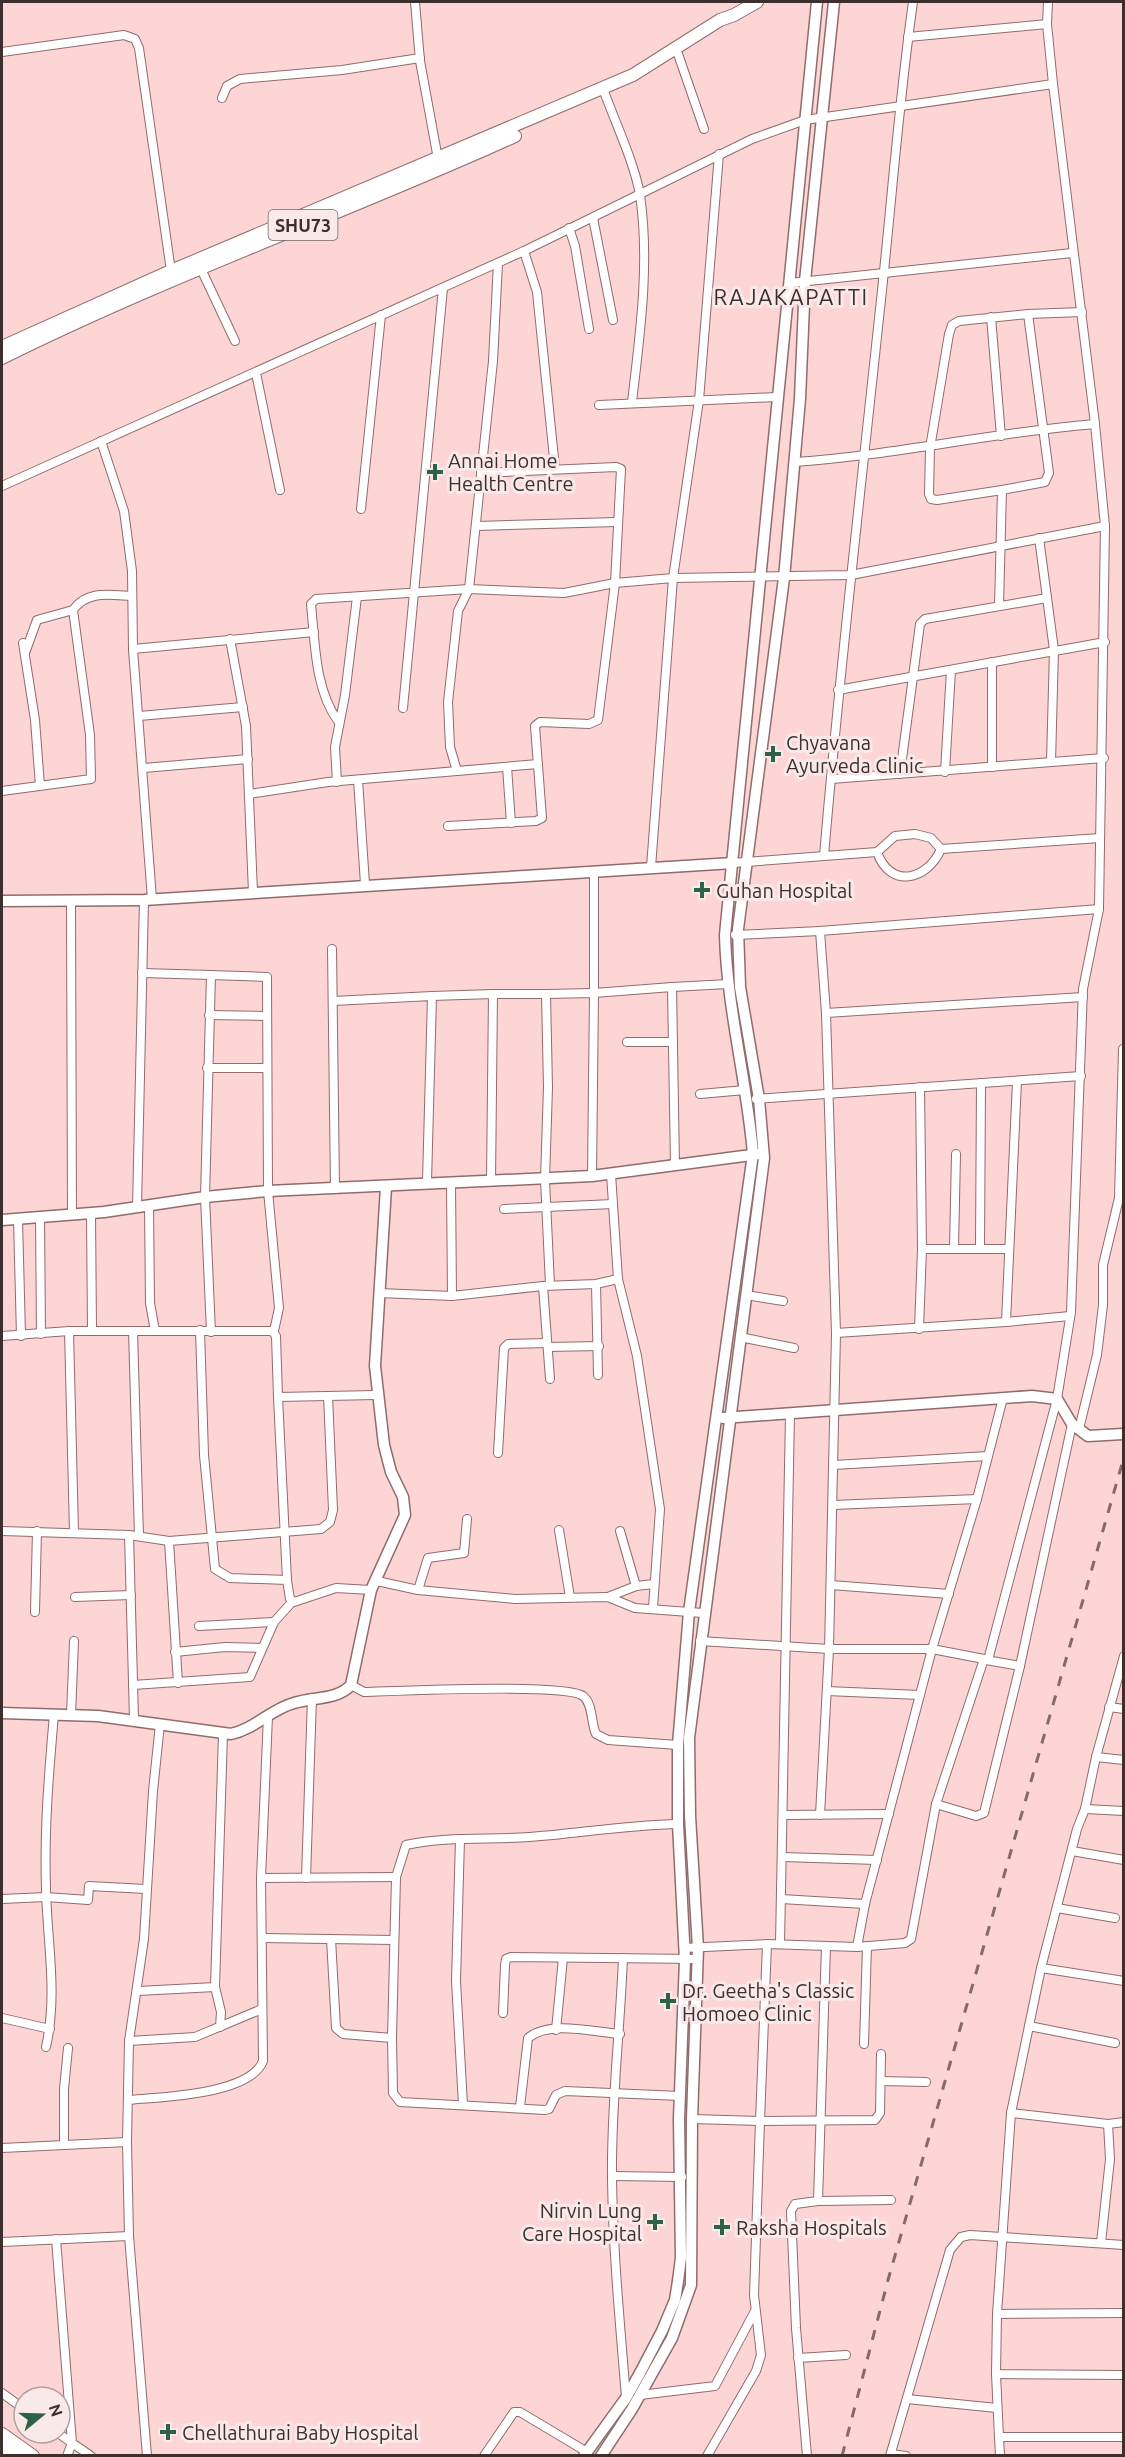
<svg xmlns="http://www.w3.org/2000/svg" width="1125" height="2457" font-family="Ubuntu,sans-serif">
	<rect width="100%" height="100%" fill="#fed5d5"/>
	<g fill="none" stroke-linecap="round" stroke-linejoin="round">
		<defs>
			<g id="street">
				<polyline points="415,2 420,61 438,159"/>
				<polyline points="908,37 1047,24"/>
				<polyline points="2,52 124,35 135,39 139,48 171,271"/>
				<polyline points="678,54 704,129"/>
				<path d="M605,94C616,124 635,165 640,195C650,263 640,334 632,402"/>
				<polyline points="222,98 227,86 240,79 342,70 420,58"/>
				<polyline points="593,218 613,320"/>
				<polyline points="569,228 575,246 589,329"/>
				<polyline points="524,251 537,292 555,468"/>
				<polyline points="201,269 235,341"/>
				<polyline points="790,283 1072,253"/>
				<polyline points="991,317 1001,436"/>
				<polyline points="256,373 280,490"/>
				<polyline points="599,405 776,397"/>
				<polyline points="101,441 124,511 132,571 133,649 152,899"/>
				<path d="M795,462C896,455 995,432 1095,424"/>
				<polyline points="481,473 616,467 621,469 615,583 673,578 851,575 1105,526"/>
				<polyline points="2,486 524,251 752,139 805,120 1053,84"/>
				<polyline points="1002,490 1045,482 1049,473 1028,314"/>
				<polyline points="361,509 381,315"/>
				<polyline points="476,526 617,522"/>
				<polyline points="1039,538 1054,650 1051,762"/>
				<polyline points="999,606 1002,490 937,500 931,499 929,494 930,448 949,334 952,325 959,321 1028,314 1082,312"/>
				<polyline points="230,639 246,726 253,892"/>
				<polyline points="23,643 35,720 40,786"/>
				<polyline points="133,649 314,632"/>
				<polyline points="25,653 37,620 73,610"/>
				<polyline points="838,690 1105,642"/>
				<polyline points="403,708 443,288"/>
				<polyline points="139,716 243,707"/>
				<path d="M338,721C315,690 315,643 311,604L316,599L469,589L564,593L615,583L598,720L589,724L540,722L535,726L542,818L536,821L448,826"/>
				<polyline points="507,767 511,823"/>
				<polyline points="992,767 992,662"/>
				<polyline points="144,768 248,759"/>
				<polyline points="457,771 450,747 448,702 458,611 469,589 493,361 498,263"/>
				<polyline points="945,772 951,670"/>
				<polyline points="900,774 920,624 925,619 1047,598"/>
				<polyline points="831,779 1104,758"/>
				<polyline points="358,780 365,884"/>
				<polyline points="337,782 335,747 345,695 357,597"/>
				<path d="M2,791L91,779L90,735L73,610C87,590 110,595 132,596"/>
				<polyline points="249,794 328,782 538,764"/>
				<path d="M877,852C890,889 927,881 941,849"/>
				<path d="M824,856C839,676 860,497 879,318C891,212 898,107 913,2"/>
				<polyline points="733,863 877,852 895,836 915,834 931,838 941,849 1100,838"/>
				<polyline points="651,867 673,578 699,400 719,154"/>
				<polyline points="594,872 594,993 672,987 675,1165"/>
				<polyline points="71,902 72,1214"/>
				<polyline points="735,935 820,931"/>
				<polyline points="332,949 335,1189"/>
				<polyline points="142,973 211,975"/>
				<polyline points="672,987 728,984"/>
				<polyline points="493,994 546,994 548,1087 545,1180 550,1285"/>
				<polyline points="546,994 594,993 592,1176"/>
				<polyline points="432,996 493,994 491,1181"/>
				<polyline points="333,1001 432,996 427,1182"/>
				<polyline points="826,1013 820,931 1099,909"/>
				<polyline points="209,1015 265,1016"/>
				<polyline points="627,1042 673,1042"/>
				<polyline points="207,1068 266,1068"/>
				<polyline points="1017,1081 1006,1322 1070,1316"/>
				<polyline points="700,1094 745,1090"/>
				<polyline points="756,1099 1081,1076"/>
				<polyline points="451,1182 452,1296 543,1286 596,1284 618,1279 611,1174"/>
				<polyline points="149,1205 150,1303 155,1331"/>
				<polyline points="137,1207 144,900"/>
				<polyline points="504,1209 613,1204"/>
				<polyline points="91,1213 92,1331"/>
				<polyline points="40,1218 41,1334"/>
				<polyline points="18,1219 21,1336"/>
				<polyline points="980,1247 981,1083"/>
				<polyline points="954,1248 956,1154"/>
				<polyline points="922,1249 1009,1249"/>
				<polyline points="618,1279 637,1356 660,1509 653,1608"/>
				<polyline points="596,1284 598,1375"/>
				<polyline points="543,1286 550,1379"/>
				<polyline points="379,1293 452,1296"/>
				<polyline points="746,1295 783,1301"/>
				<polyline points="919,1329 922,1249 920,1087"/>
				<polyline points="200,1330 204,1455 215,1569 230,1578 287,1580 290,1599 294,1602 336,1588 371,1590"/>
				<polyline points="69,1331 74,1532"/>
				<polyline points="133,1331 139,1536"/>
				<polyline points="211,1332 205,1197 211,975 267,977 268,1191 279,1308 274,1331"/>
				<polyline points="836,1333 1006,1322"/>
				<polyline points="2,1336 69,1331 272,1331 276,1336 278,1397 376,1395"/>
				<polyline points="740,1337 794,1348"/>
				<polyline points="548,1347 599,1346"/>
				<polyline points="278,1397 287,1580"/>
				<polyline points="1079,1429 1097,1355 1103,1305 1103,1265 1119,1198 1123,1049"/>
				<polyline points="498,1453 504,1348 508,1344 547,1343"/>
				<polyline points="834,1465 988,1456"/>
				<polyline points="833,1505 977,1499"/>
				<polyline points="559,1530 570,1597"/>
				<polyline points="2,1531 129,1535 169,1541 321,1529 330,1522 333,1510 328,1396"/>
				<polyline points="620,1531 636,1586"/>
				<polyline points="129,1535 134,1719"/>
				<polyline points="169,1541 178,1683"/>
				<polyline points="377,1581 418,1590 515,1599 608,1597 635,1608 703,1613"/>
				<polyline points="831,1585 949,1594"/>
				<polyline points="418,1590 428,1558 464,1553 467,1519"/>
				<polyline points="75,1597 131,1595"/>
				<polyline points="608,1597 636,1586 654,1584"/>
				<polyline points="35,1612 37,1531"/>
				<polyline points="199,1626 274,1622"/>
				<polyline points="175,1652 225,1647 261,1648"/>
				<polyline points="986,1660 1020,1666 1072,1424"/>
				<polyline points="988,1660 1057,1399 1071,1312 1083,989 1099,909 1105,526 1095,424 1053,84 1047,24 1048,2"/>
				<polyline points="133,1685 250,1677 274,1622 292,1602"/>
				<path d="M351,1685L364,1692C395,1691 567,1683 583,1696C593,1703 591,1724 596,1734L608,1740L678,1745"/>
				<polyline points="827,1691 920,1695"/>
				<polyline points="1109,1707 1124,1709"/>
				<polyline points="71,1715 74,1641"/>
				<polyline points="1096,1757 1124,1656"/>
				<polyline points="1124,1760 1096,1757 1085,1809 1077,1829 1041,1968 1011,2113 997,2314 1124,2313"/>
				<polyline points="936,1804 976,1816 984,1813 1020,1666"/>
				<polyline points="1085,1809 1124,1811"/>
				<polyline points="784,1815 889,1814"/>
				<polyline points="820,1815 829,1649 836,1333 826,1013 1083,997"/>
				<path d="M678,1824C628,1825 580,1833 530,1837C489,1840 446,1836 406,1845L396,1877L392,2038L393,2093L400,2102L545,2110L549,2109L556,2095L565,2091L680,2096"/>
				<polyline points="460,1839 456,1981 463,2105"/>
				<polyline points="1072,1851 1124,1860"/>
				<polyline points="783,1857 877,1860"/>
				<polyline points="261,1878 396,1877"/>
				<polyline points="306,1878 312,1698"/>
				<polyline points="2,1899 46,1897 88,1900 89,1886 146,1889"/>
				<polyline points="781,1899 865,1904"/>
				<polyline points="1057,1908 1115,1918"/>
				<polyline points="262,1938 394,1940"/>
				<polyline points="331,1939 336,2028 343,2034 392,2038"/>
				<polyline points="767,1944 760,2121 875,2120 880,2113 881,2054"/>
				<polyline points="780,1944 790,1414"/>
				<polyline points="826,1946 818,2201 891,2200"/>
				<polyline points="857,1947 905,1943 911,1939 936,1804 984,1659 932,1649 977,1499 1003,1398"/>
				<polyline points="684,1948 767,1944 857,1947 865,1904 932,1649 829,1649 700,1641"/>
				<path d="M623,1958C620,2031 611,2104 612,2178C613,2251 620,2324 626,2397"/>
				<polyline points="1041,1968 1124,1981"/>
				<polyline points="138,1991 215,1987"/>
				<polyline points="503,2013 505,1965 506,1959 511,1957 698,1959"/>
				<polyline points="2,2018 50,2029"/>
				<polyline points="1029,2026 1115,2043"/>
				<polyline points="220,2027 221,2012 215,1987 223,1734"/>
				<polyline points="556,2030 563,1958"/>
				<polyline points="129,2041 195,2037 262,2009"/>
				<polyline points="864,2044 867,1946"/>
				<path d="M46,2047C58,1993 47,1942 46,1888C44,1829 49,1772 54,1714"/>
				<polyline points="881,2081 926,2082"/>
				<path d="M128,2100C160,2097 250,2095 263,2061L261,1878L268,1716"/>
				<path d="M520,2107L528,2038C549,2020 594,2032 620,2034"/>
				<polyline points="1011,2113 1108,2124 1124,2122"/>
				<polyline points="692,2119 760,2121 754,2295 761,2355 756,2371 707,2456"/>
				<polyline points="64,2143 64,2089 68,2048"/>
				<polyline points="2,2148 127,2142"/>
				<polyline points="612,2176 682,2177"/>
				<polyline points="56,2239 72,2443 91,2456"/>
				<polyline points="2,2242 129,2236"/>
				<polyline points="1101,2243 1110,2159 1108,2124"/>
				<polyline points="997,2314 996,2374 1124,2375"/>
				<polyline points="798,2358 846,2355"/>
				<polyline points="996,2374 999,2437 1124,2437"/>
				<polyline points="2,2393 24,2409"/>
				<polyline points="640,2395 715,2386 755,2311"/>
				<polyline points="907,2399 997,2408"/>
				<polyline points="58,2433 72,2443 67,2456"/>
				<polyline points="999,2437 1000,2456"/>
				<polyline points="891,2454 906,2456"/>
				<polyline points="147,2456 129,2236 127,2142 129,2041 144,1939 153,1791 160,1724"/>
				<polyline points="484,2456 514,2412 520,2412 587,2452"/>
				<polyline points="807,2456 796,2328 791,2211 795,2204 818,2201"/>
				<polyline points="890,2456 950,2250 961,2237 970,2235 1124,2245"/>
			</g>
			<g id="secondary">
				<polyline points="2,901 144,900 733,863"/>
				<polyline points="2,1220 104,1212 205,1197 268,1191 592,1176 759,1154"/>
				<polyline points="723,1418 1032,1396 1057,1399 1072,1424 1088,1436 1123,1434"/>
				<path d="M2,1713L98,1716L231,1734C255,1729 271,1709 294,1703C312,1697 338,1700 351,1685L371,1590L405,1515L403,1497L391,1472L384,1445L375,1366L386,1187"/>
				<path d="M584,2456L626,2398L640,2373L662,2331L675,2300L678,2281L681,2258L679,2119L685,1960L678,1824V1745L689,1612L753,1154C747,1081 727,1009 725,935L817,2"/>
				<polyline points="601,2456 632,2409 672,2338 691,2285 692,2119 698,1948 690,1816 689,1738 764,1158 759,1099 740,987 738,929 784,578 800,399 805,281 834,2"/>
			</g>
			<g id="primary">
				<polyline points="2,347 171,271 633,75 720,20 734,15 757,2"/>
				<path d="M2,358C169,275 345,213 515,136"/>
				<polyline points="2,2434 33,2456"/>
				<polyline points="2,2447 15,2456"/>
			</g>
		</defs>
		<use href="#street" stroke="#906c6c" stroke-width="10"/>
		<use href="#secondary" stroke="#906c6c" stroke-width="13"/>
		<use href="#primary" stroke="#906c6c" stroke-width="14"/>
		<use href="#street" stroke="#fff" stroke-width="8"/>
		<use href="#secondary" stroke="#fff" stroke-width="10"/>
		<use href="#primary" stroke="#fff" stroke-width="12"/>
		<polyline stroke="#836b6b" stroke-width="3" stroke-dasharray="10 10" stroke-linecap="butt" points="842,2456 888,2280 1124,1457"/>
	</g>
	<g fill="#2d6247" stroke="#fae9e9" stroke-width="2">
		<path d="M432 463h6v6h6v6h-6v6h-6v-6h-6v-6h6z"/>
		<path d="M770 745h6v6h6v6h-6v6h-6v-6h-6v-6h6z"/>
		<path d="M699 881h6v6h6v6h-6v6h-6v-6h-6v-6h6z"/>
		<path d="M665 1992h6v6h6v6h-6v6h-6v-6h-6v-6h6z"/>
		<path d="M652 2213h6v6h6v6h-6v6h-6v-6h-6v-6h6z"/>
		<path d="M719 2218h6v6h6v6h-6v6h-6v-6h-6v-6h6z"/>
		<path d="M165 2423h6v6h6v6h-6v6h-6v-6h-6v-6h6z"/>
	</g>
	<g text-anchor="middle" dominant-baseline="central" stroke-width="6" stroke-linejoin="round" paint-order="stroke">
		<rect fill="#fae9e9" stroke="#766767" stroke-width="1.5" x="268.5" y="210" width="69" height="30" rx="4.5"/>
		<g font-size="18" font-weight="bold" fill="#3e2f2f">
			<text x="303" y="225">SHU73</text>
		</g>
		<g font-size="20" fill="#3e2f2f" stroke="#fae9e9" text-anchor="start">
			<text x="448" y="460">Annai Home<tspan x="448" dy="23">Health Centre</tspan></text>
			<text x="786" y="742">Chyavana<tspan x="786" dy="23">Ayurveda Clinic</tspan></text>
			<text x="716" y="890">Guhan Hospital</text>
			<text x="682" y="1990">Dr. Geetha's Classic<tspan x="682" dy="23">Homoeo Clinic</tspan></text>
			<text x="642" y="2210" text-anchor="end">Nirvin Lung<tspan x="642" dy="23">Care Hospital</tspan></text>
			<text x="736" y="2227">Raksha Hospitals</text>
			<text x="182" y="2432">Chellathurai Baby Hospital</text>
		</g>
		<g font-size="22" letter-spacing="1.5" fill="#3e2f2f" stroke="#fae9e9">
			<text x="791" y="296">RAJAKAPATTI</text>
		</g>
	</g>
	<rect width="1125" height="2457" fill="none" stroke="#3e2f2f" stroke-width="6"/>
	<g transform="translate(42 2415) rotate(71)"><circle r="28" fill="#fae9e9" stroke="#af9f9f" stroke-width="1.5"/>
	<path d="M0-4.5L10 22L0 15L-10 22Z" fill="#2d6247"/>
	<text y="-9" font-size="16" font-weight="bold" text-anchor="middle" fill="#3e2f2f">N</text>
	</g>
</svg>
